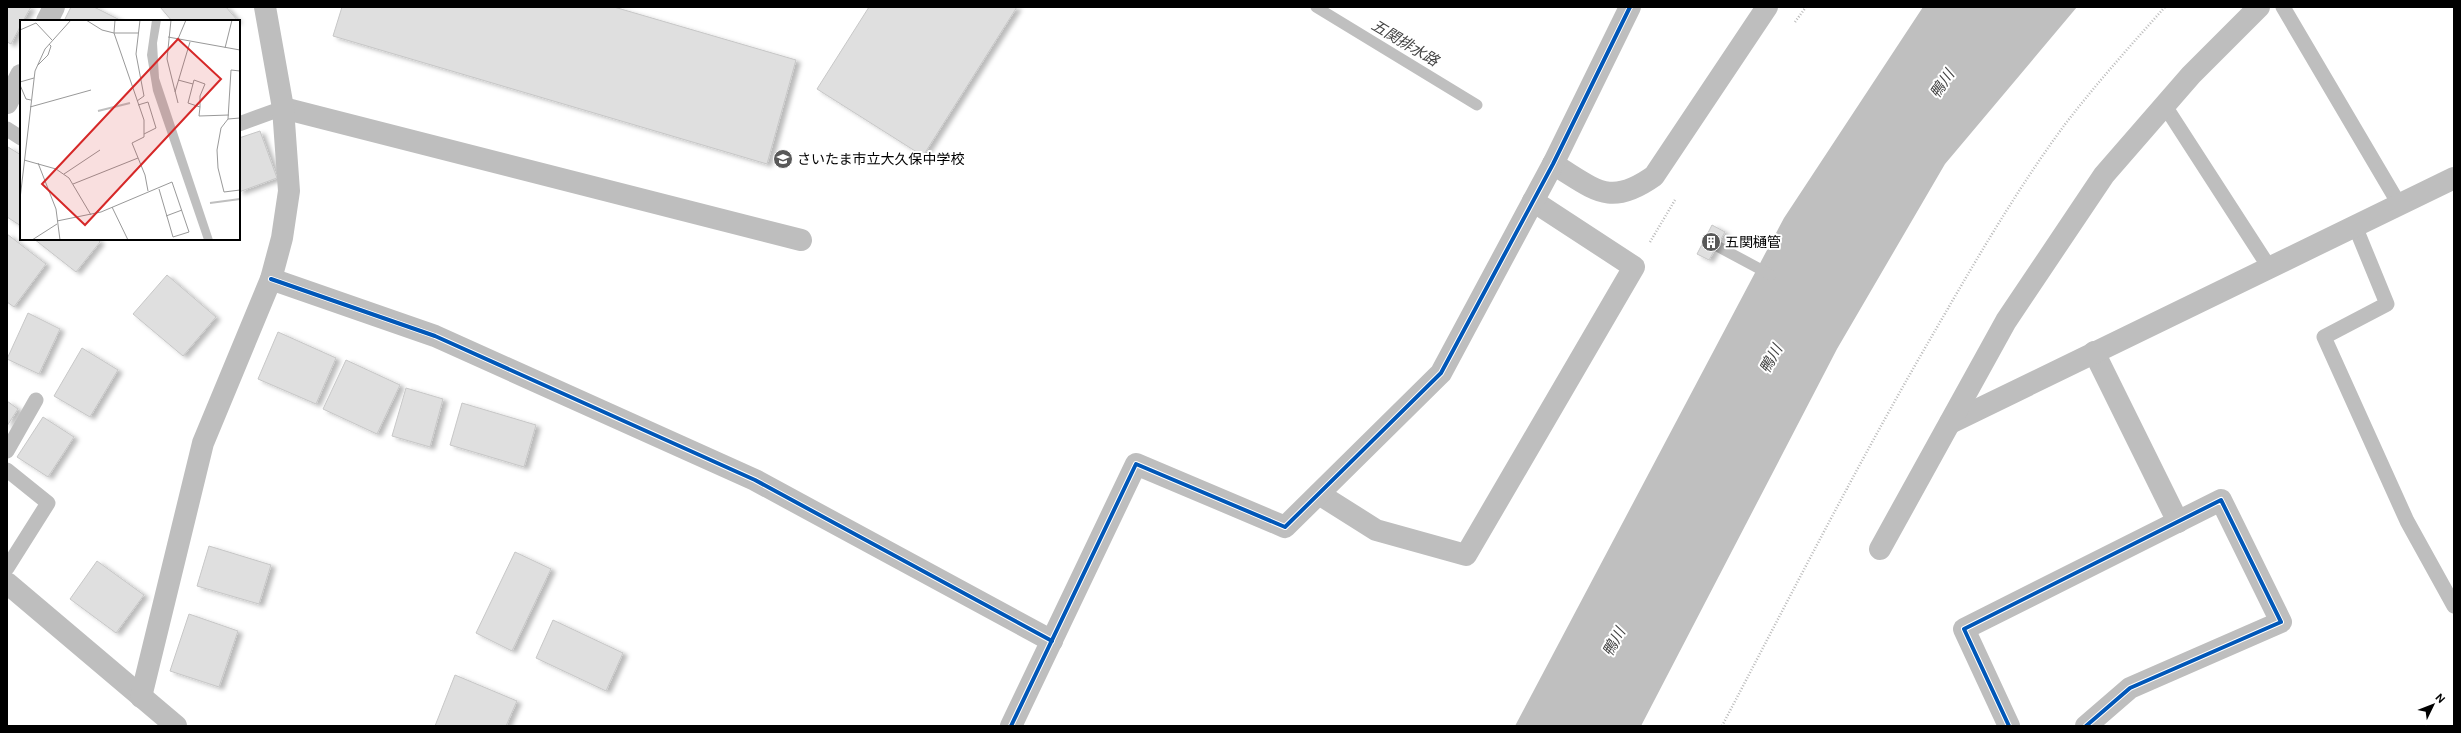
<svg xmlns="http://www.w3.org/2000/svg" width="2461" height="733" font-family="'DM Sans','Noto Sans JP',sans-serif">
	<defs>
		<filter id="shadow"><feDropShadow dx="4.5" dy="2.5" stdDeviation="2" flood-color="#0004"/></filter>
	</defs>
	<rect width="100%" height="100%" fill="#fff"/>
	<polygon fill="#bfbfbf" points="1923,7 2077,7 1945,164 1837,349 1641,726 1515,726 1784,218"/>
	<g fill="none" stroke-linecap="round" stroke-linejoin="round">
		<g stroke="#bfbfbf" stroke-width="11">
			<polyline points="1316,7 1477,105"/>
			<polyline points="1717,246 1771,275"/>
		</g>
	</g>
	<g fill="#dfdfdf" stroke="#c7c7c7" filter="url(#shadow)">
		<polygon points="7,7 31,7 23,21 21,21 21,25 11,44 7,42"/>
		<polygon points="71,7 94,7 122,21 64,21"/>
		<polygon points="160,7 226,7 238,21 172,21"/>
		<polygon points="342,7 614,7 796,60 767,164 333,36"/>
		<polygon points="869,7 1017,7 923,156 817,89"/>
		<polygon points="260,131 277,178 239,192 239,138"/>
		<polygon points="8,147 21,155 21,226 7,217"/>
		<polygon points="1712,225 1725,232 1709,260 1697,254"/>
		<polygon points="7,234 46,264 14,307 7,302"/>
		<polygon points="34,239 97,239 100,242 76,272"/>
		<polygon points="167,275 216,317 183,356 133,314"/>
		<polygon points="28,313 60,329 39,374 7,359"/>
		<polygon points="278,332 336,358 316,404 258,379"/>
		<polygon points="82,348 118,370 90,417 54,396"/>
		<polygon points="346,360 400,385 377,434 323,409"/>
		<polygon points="406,388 443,399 430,447 392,436"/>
		<polygon points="7,401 18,409 7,426"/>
		<polygon points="462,403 536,425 524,467 450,445"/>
		<polygon points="43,417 74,437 48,477 17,457"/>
		<polygon points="209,546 271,565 259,604 197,586"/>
		<polygon points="515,552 551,569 512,651 476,633"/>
		<polygon points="97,561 144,595 116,633 70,599"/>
		<polygon points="189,614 238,631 219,687 170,671"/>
		<polygon points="553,620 623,653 606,691 536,658"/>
		<polygon points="455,675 517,701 506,726 435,726"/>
	</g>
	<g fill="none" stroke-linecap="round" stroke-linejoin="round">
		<g stroke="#b9b9b9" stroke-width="2.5" stroke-dasharray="1 2" stroke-linecap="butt">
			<polyline points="1795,22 1806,7"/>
			<polyline points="1650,242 1675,200"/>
			<path d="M1722,726C1792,593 1860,459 1936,329C1976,260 2016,191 2063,127C2095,85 2130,46 2165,7"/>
		</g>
		<g stroke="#bebebe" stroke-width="15">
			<polyline points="2283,7 2399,204"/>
			<polyline points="2165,106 2269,267"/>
			<polyline points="239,124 283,108"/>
			<polyline points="7,129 21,138"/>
			<polyline points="2355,226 2387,304 2324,337 2407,521 2454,606"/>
			<polyline points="7,451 36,400"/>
			<polyline points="7,470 48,503 7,568"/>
		</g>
		<g stroke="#bebebe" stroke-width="22">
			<polyline points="47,21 54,7"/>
			<polyline points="7,103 21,75"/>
			<polyline points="283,108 801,240"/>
			<path d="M1553,164C1595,189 1609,208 1654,176L1767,7"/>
			<polyline points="271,279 435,336 755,480 1052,641"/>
			<polyline points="2094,352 2178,522"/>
			<polyline points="1950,423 2454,178"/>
			<polyline points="1319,494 1376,530 1466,555 1634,267 1533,201"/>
			<polyline points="1880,549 2006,321 2104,175 2191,75 2259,7"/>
			<polyline points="7,583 176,726"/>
			<polyline points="141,697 203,443 271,279 282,238 289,191 283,108 265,7"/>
			<polyline points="1011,726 1136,464 1285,527 1441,373 1553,164 1630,7"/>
			<polyline points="2009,726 1964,629 2221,500 2281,622 2130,688 2086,726"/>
		</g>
		<defs>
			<g id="cycleway">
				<polyline points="271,279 435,336 755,480 1052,641"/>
				<polyline points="1011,726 1136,464 1285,527 1441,373 1553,164 1630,7"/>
				<polyline points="2009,726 1964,629 2221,500 2281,622 2130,688 2086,726"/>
			</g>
		</defs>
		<use href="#cycleway" stroke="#fff" stroke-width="6"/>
		<use href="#cycleway" stroke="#0057b8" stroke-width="4"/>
	</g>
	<defs>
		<symbol id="school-disc" viewBox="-11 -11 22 22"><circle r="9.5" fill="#595959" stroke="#fff"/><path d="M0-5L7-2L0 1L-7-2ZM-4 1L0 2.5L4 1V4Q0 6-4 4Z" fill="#fff"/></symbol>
		<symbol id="building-disc" viewBox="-11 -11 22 22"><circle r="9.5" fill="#595959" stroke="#fff"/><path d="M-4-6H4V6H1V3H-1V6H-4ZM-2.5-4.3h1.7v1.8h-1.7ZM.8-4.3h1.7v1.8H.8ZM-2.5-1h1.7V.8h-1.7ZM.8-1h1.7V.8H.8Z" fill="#fff"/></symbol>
	</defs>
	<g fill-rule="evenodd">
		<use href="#school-disc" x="772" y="148" width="22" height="22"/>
		<use href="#building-disc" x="1700" y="231" width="22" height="22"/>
	</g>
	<g text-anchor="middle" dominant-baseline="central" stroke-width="4" stroke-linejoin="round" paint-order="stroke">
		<g font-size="14" fill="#000" stroke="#fff" text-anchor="start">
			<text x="797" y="159">さいたま市立大久保中学校</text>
			<text x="1725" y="242">五関樋管</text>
		</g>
		<g font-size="15" font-style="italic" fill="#444" stroke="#fff">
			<text transform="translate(1405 43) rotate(31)">五関排水路</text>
			<text transform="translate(1942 84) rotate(-56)">鴨川</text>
			<text transform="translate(1771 359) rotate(-61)">鴨川</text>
			<text transform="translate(1614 642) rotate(-61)">鴨川</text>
		</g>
	</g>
	<g transform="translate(20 20)">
		<rect width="220" height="220" fill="#fff"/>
		<path d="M132,0H141L137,23L139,58L193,220H184L133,71L127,35Z" fill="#bfbfbf"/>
		<path fill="none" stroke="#bfbfbf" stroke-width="2" d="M78,91L110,83M190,183L220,179"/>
		<path fill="none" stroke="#999" stroke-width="1" d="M66,0L82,10L94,13L124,100V117L112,123L125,155L128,171M95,0L94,13H118M151,0L147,39L158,83M0,10L16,3L32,20M148,17L220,30M158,19L166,0M205,28L212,0M17,46L28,35L31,26L29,24M220,51L211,50L208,99L201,108L197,130L198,148L204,172L220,170M158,60L173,64M0,62L14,58M0,65L6,79L11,80M155,72L170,22M117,81L124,76L116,34L120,0M118,85L128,82L136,108L124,114M10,87L71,70M180,87L168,83L174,60L185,64L180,76V87L179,96L209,95M208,99L220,98M4,140L36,149L49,158L71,195M18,143L36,189L40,220M44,154L80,130M53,164L118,138M0,179L15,51L25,29L51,0M92,187L108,220M146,196L162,190M37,201L81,192L152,162L169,212L153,217L139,169M12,220L37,204"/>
		<path fill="#d62828" fill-opacity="0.15" stroke="#d62828" stroke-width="2" d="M158,19L201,59L65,205L22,164Z"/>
		<rect width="220" height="220" fill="none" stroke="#000" stroke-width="2"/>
	</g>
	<rect width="2461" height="733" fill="none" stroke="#000000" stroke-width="16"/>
	<g transform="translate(2433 705) rotate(47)" stroke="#ffffff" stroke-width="3" paint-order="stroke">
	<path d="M0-3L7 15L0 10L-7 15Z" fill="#000000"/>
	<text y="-6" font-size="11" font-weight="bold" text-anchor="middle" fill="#000000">N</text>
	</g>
</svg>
